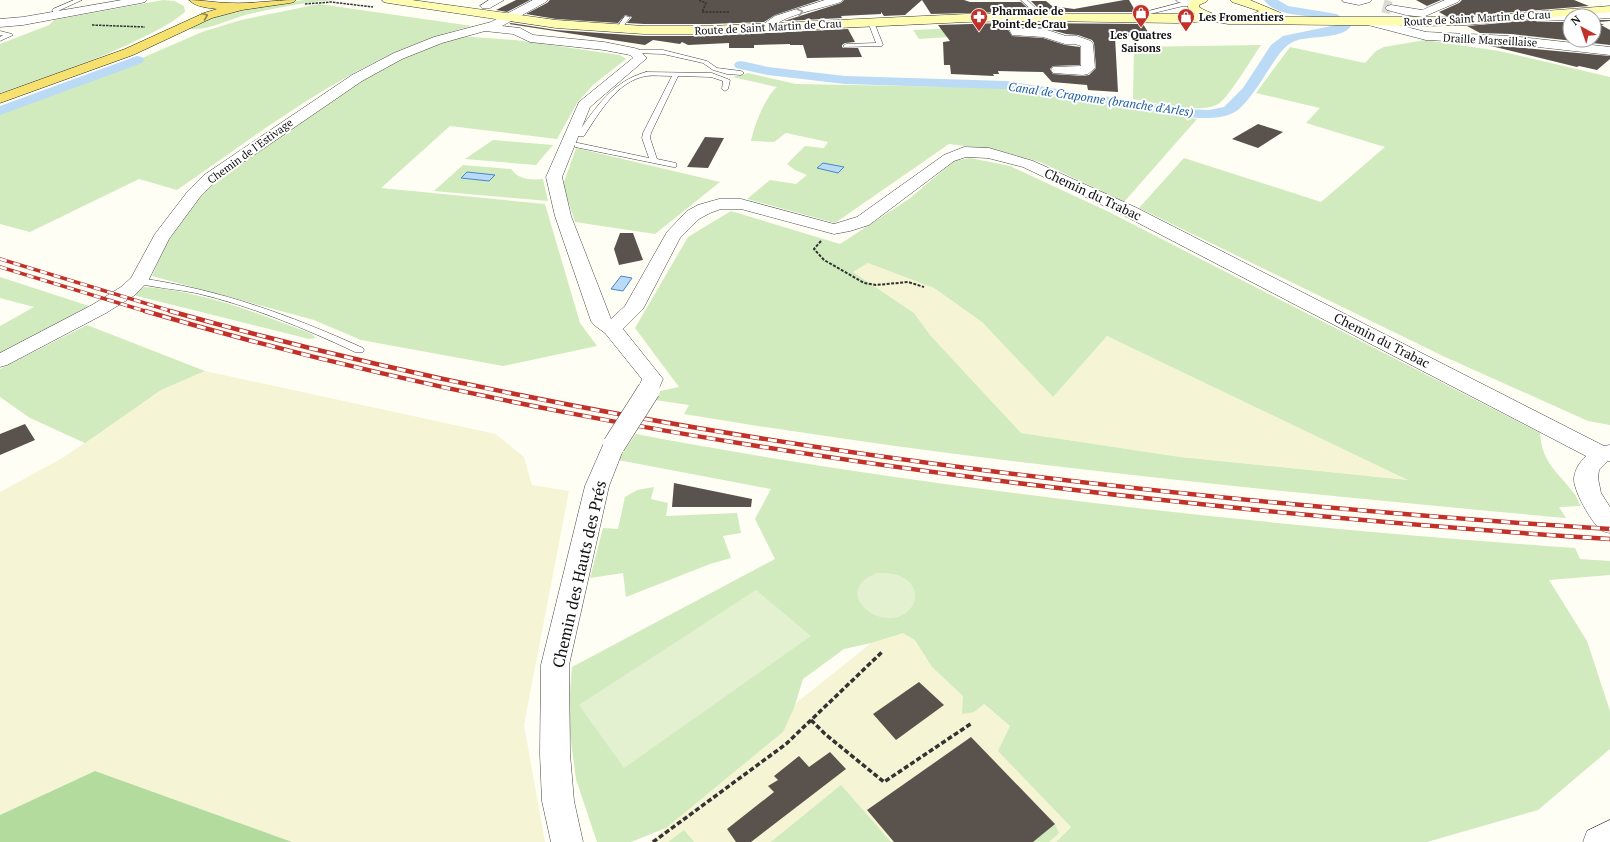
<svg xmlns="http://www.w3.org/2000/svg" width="1610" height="842" font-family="'PT Serif',serif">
	<rect width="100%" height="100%" fill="#fffef5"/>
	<g fill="#f5f5d5">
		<polygon points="868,263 934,288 982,322 1053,397 1107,336 1410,480 1180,457 1021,433 930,335 914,313 853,272"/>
		<polygon points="205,371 496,434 524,457 532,485 569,491 524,725 545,842 292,842 95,771 0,815 0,492 64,457 161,390"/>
		<polygon points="900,620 982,703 1010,726 1003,756 1071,827 1056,842 649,842 783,732 791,707"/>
	</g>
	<g fill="#d1eabe" fill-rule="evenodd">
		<path d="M163,0L174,1L184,6L185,12C168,26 148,35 127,45C86,64 43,78 0,93V44L49,25L54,20Z"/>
		<path d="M304,0H337C306,2 275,8 245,15C227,20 208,31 188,29L214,16L227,12Z"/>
		<path d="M319,4L472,26C361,53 270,126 177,190L139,179L30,232L0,224V112L126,65L202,32L241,20Z"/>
		<polygon points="957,28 963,36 919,39 913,30"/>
		<polygon points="460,36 515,40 620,55 626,59 593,85 577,103 557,139 450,126 381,188 545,204 580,323 597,346 503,366 361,340 314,320 152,276 166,244 196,200 215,180 366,77 405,57"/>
		<polygon points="1425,40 1499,51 1610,77 1610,425 1588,421 1445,357 1139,208 1184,158 1321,202 1385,147 1306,123 1320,108 1256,93 1290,47 1365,63 1376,51 1384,47"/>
		<path d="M1261,45C1253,56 1228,99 1218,104C1200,115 1153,102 1133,99L1134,47Z"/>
		<path d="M748,73L796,84L1016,88L1018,91L1197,119L1124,202L1040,162L996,150L949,144L835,223L747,199L770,180L796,184L807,175L795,170L787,164L805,146L824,148L828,142L786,133L774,142L751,141C754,126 765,97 777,87L732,77Z"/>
		<polygon points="493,140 553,145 536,165 465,159"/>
		<polygon points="576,148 720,182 655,234 575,222 563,185"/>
		<path d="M970,158L1010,166L1109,212L1540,433C1542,463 1557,471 1573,492C1577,496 1578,502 1581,506L1559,507L1566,518C1271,491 976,463 684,414L689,405L655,400L660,391L679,387L635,328L688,237L731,211L840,244L909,199L954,161ZM868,263L934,288L982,322L1053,397L1107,336L1408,480L1180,457L1021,433L930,335L914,313L853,272Z"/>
		<path d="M463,165L511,169C519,180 530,180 543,179L548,201L434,191Z"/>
		<polygon points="0,277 89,306 0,355 0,326 34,307 0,298"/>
		<path d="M144,287C202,291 258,313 312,334L316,338L309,339L133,295Z"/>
		<polygon points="87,325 205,371 161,390 85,443 30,418 0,397 0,369"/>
		<path d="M636,434C793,464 951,486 1111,505C1265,523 1420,537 1575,548L1580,559L1610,561V575L1549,580L1587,641L1610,711V749L1538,810L1427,842H1056L1071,827L998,751L1010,726L984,704L974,712L962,714L963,696L932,667L915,640L903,633L871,643L844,649L803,679L794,708L783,732L666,828L631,842H597L576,779L568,719L572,667L775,559L755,519L771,489L618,460Z"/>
		<polygon points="654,487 651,499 668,503 666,516 737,513 741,533 723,536 731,558 710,564 626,597 623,573 590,578 603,528 618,529 625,497 637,490"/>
		<polygon points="841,785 891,842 770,842 772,841"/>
		<polygon points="1055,824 1059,833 1049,842 1033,842"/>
		<polygon points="684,830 694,842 668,842"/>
	</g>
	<polygon fill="#b3db9d" points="95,771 292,842 0,842 0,815"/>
	<g fill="#e3f1d0">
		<path d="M877,573C886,573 896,573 904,578C918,586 919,603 906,613C877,633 831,590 877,573Z"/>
		<polygon points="756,590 811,636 624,768 579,705"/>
	</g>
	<g fill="#badaf6" stroke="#4288cc">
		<polygon points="823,163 844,167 838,173 817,168"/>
		<polygon points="467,172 495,175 489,181 461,178"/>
		<polygon points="621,276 632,278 623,291 611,289"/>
	</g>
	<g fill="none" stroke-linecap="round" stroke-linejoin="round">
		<g fill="#badaf6" fill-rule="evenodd">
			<path d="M1264,0H1278L1288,6L1337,14L1351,26C1341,41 1305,34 1291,43C1281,49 1276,59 1269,69C1262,80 1245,108 1233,113C1219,120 1200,118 1185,117L1006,89L845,84L768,75L736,68L734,65L736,62L741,61L768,67L845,76L1006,81L1185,109L1209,110L1224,107L1243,88L1271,45L1283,36L1336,25C1317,11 1279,21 1264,0Z"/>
			<polygon points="137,56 142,57 144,60 142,63 0,115 0,106"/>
		</g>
	</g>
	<g fill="#5a534d">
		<polygon points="516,0 530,0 507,12 496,10"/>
		<polygon points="550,0 820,0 775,15 764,22 710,24 644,24 627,23 632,17 625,15 618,23 556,19 526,14 547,3"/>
		<polygon points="844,0 964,0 970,2 1021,2 1032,12 1008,12 931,14 922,0 905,15 884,16 881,12 881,14 841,16 842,18 784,21 841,3"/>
		<polygon points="1124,0 1129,0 1136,12 1042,12 1031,1 1046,1 1052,6 1074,9"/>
		<polygon points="1416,0 1441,0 1427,6"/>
		<polygon points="1462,0 1574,0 1589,6 1466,16 1446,16 1439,12 1459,3"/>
		<polygon points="1533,20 1538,22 1570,22 1570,40 1594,40 1594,20 1610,20 1610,21 1598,22 1604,25 1601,25 1610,30 1610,45 1511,34 1480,33 1467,26"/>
		<polygon points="511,23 556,30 644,36 710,36 848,29 855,42 845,43 842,45 842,47 844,48 858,48 862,57 807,58 803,45 790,45 790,44 754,45 754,48 729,48 729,43 688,45 682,42 680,44 653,40 645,45 509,24"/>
		<polygon points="1004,23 1012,36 1043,38 1065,45 1080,47 1080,65 1053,66 1050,69 1053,74 1083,76 1089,75 1096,68 1094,43 1092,40 1078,35 1066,34 1044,28 1021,28 1019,23 1143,24 1151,37 1115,37 1118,92 1088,90 1087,85 1052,82 1043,72 998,71 999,74 993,74 994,76 951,74 950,65 944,65 943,42 950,41 938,25"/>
		<polygon points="1493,45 1610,56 1610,59 1597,70 1579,66 1577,67 1491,46"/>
		<polygon points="1258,124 1283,132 1258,148 1232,139"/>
		<polygon points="705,137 724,138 708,168 687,167"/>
		<polygon points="620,233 633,233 643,260 619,265 614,249"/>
		<polygon points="25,424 35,440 0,455 0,434"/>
		<polygon points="674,483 752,499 751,507 672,507"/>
		<polygon points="919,682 944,705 896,740 873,714"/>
		<polygon points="971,737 1055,824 1033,842 894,842 867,810"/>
		<polygon points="830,752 846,769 751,842 736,842 727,829 774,792 768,786 778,780 774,776 799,756 809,767"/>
	</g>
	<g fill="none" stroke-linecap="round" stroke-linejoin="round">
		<polyline stroke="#dbdad3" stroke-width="13" stroke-dasharray="13 6" stroke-linecap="butt" points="1383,6 1391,8"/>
		<defs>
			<g id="service">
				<polygon points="74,0 82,0 58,11 61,15 56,16 52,10 53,9"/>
				<polygon points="1021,0 1027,0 1044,16 1044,18 1040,18"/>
				<polygon points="1183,2 1194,2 1197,4 1194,6 1183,6 1125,20 1122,18"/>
				<polygon points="625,16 630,17 621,30 617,30 616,29"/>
				<polygon points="871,20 874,22 883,45 882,46 844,47 843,46 846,44 876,43 868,22"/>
				<polygon points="0,31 12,34 13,35 0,41 0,37 3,35 0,35"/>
				<polygon points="634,50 663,50 707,61 717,68 741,71 744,73 741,75 727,74 713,70 703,63 663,54 632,53 631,52"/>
				<path d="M646,72L712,73L730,80L728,89L725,91L722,89L723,81L711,77L678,76L651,133L650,138L657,159L676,163V167H673L575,147V143H578L649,158L642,138L643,133L672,76C663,76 654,75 646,76C617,81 599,113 584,136H578L577,134C596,107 613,81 646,72Z"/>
				<path d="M139,278C218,289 290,315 363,348L364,350L363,352H355C304,328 251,306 196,293C176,289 155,288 136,283L134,281Z"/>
			</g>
			<g id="minor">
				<polygon points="122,0 147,0 145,2 141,3 23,25 0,27 0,19 23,17"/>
				<polygon points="489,0 504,0 490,8 482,8 480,6"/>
				<path d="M533,0H548L546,2L502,26L520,28L533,35L604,42L634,48L638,49L647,58L590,107L562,177L571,216L611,319L625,306L667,232L687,211L698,205L719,199H741L834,224L857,217L944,155L964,147L989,148L1033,161L1135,207L1604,446L1610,445V461H1608L1599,470L1598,478L1601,493L1610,507V533C1607,532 1603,532 1601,530C1591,522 1573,490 1574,478C1575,469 1580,462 1586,456L1123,215L1023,167L988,158L966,157L954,161L869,225L850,231L834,234L741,209H721L710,213L699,219L680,238L643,309L623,329L663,379L656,395L649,397L642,395L638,390L642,379L605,333L594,325L591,321L555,216L546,177L579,102L633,58L630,55L604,50L530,42L513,34L485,31L442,43L402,59L362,81L216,181L200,197L169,239L148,281L135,295L106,313L7,365L0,367V353L92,305L121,287L131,278L155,234L188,191L204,175L352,75L394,53L434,37L491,22Z"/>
				<polygon points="1342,0 1372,0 1370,2 1359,5 1344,2"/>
				<polygon points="1445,0 1460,0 1458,2 1423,17 1406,15 1387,10 1385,8 1387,6 1391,5 1422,10"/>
				<polygon points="1610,12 1610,18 1594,19 1594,16 1570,16 1570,20 1538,21 1534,19 1532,17 1534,15 1538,13"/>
				<polygon points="1009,13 1013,15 1020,29 1044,29 1066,36 1077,36 1091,41 1093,44 1095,68 1088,74 1083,75 1053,73 1051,70 1053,67 1081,66 1081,46 1075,44 1065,44 1043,37 1012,35 1003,17 1005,15"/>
				<polygon points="614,438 622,440 625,445 609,486 569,665 570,754 574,801 583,842 551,842 542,801 540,754 541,665 585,486 603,445 606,440"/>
				<polygon points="1610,820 1610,842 1583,842 1587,831"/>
			</g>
			<g id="tertiary">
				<path d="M825,0H843L841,2C822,8 801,12 783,20C775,24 770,32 761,30L759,27L775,16Z"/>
				<polygon points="1176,0 1196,0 1200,3 1198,5 1194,6 1178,2"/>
				<polygon points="1372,18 1426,32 1511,36 1610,47 1610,55 1511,44 1426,40 1368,25 1366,22 1368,19"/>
			</g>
			<path id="secondary" d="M382,0H412L556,20L644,26H710L967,14H1195L1190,11L1187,5L1192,0H1208L1206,2L1199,5V7C1217,18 1241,22 1259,11L1232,2L1230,0H1250L1281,13L1283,15L1282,17H1466L1610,6V12L1466,25L1421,26L1250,24H1228L1212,21L1177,23L1042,21L967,22L710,34H644L556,28L388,3L384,2Z"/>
			<path id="primary" d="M189,0C203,0 216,3 230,3C252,4 274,0 296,0L294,2L290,3L242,10L212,18L133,55L0,103V94L125,49L204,13L217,9C209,8 195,7 189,0Z"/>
		</defs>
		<use href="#service" stroke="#444" stroke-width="1"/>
		<use href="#minor" stroke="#444" stroke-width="1"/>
		<use href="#tertiary" stroke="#444" stroke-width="1"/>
		<use href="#secondary" stroke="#333" stroke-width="1"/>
		<use href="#primary" stroke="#222" stroke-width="1"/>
		<g stroke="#333" stroke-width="1.5" stroke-dasharray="2.5 1" stroke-linecap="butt">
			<polyline points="699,0 706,3 702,12 729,12"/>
			<polyline points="305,4 331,2 373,7"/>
			<polyline points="92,25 145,27"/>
		</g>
		<polyline stroke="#333" stroke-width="2" stroke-dasharray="3 1.5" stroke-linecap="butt" points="821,241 814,249 824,260 864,283 876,285 908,282 924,287"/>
		<g stroke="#333" stroke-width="3.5" stroke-dasharray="5 2.5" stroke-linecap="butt">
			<polyline points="811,720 825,734 884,782 972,723"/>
			<polyline points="653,842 786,744 882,652"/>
		</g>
		<use href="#service" fill="#fff" fill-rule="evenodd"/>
		<use href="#minor" fill="#fff" fill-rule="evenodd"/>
		<use href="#tertiary" fill="#fff" fill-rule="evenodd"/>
		<use href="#secondary" fill="#fdfcb1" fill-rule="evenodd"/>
		<use href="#primary" fill="#f6e16e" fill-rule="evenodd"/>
		<defs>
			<g id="rail-far1">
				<polyline points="0,259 174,312"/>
				<polyline points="0,267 148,312"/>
			</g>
			<g id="rail">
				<path d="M145,311C422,393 707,443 993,480C1198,506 1404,526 1610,539"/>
				<path d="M170,311C438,387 713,436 990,471C1196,497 1403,516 1610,529"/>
			</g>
		</defs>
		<use href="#rail-far1" stroke="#c13029" stroke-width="3.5"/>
		<use href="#rail" stroke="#c13029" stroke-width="4.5"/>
		<use href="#rail-far1" stroke="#fff" stroke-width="2.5" stroke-dasharray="7" stroke-linecap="butt"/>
		<use href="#rail" stroke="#fff" stroke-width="3" stroke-dasharray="9" stroke-linecap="butt"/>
		<defs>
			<polyline id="minor-bridge" points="614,445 649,390"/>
		</defs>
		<use href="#minor-bridge" stroke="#444" stroke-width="23" stroke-linecap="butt"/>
		<use href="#minor-bridge" stroke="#fff" stroke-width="22"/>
	</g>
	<defs><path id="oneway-chevron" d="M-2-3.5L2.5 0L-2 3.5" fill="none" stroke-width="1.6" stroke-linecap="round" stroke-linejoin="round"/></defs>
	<use stroke="#a0a0a0" href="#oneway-chevron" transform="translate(800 12) rotate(-16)"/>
	<use stroke="#8f8344" href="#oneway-chevron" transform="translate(205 16) rotate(-23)"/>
	<defs>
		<symbol id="shop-pin" viewBox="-11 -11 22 30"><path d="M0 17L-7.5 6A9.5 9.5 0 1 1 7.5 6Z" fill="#c13029" stroke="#fff"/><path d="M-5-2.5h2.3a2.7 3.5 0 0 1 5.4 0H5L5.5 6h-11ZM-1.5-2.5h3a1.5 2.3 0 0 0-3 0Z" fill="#fff"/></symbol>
		<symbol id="pharmacy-pin" viewBox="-11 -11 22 30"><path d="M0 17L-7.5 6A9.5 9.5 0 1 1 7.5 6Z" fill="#c13029" stroke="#fff"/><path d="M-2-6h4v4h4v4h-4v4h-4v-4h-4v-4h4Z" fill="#fff"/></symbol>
	</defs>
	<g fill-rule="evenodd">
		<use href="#shop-pin" x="1131" y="3" width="20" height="27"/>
		<use href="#pharmacy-pin" x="969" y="7" width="20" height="27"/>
		<use href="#shop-pin" x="1176" y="7" width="20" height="27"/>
	</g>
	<g text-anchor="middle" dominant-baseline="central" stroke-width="4" stroke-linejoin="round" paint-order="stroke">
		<g font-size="11" font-weight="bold" fill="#111" stroke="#fff" text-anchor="start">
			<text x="992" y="11">Pharmacie de<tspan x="992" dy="13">Point-de-Crau</tspan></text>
			<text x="1199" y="17">Les Fromentiers</text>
			<text x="1141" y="35" text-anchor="middle">Les Quatres<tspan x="1141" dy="13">Saisons</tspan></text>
		</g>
		<g font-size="11" fill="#111" stroke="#fff">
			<text transform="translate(1477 18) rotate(-3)">Route de Saint Martin de Crau</text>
			<text transform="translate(768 27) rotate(-3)">Route de Saint Martin de Crau</text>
			<text transform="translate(1490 40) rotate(3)">Draille Marseillaise</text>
			<text transform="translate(250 151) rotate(-36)">Chemin de l'Estivage</text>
		</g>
		<g font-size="12" font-style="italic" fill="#1a5ba3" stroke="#fff">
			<text transform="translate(1101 99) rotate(8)">Canal de Craponne (branche d'Arles)</text>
		</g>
		<g font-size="13" fill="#111" stroke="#fff">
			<text transform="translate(1093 194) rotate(25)">Chemin du Trabac</text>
			<text transform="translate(1382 340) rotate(27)">Chemin du Trabac</text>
		</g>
		<g font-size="16" fill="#111" stroke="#fff">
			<text transform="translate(579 574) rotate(-77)">Chemin des Hauts des Prés</text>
		</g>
	</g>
	<g transform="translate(1582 28) rotate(320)"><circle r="19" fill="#ffffff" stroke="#a0a0a0"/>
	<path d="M0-3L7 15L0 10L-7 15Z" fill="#c13029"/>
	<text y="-6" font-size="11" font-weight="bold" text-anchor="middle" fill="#111111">N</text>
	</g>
</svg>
